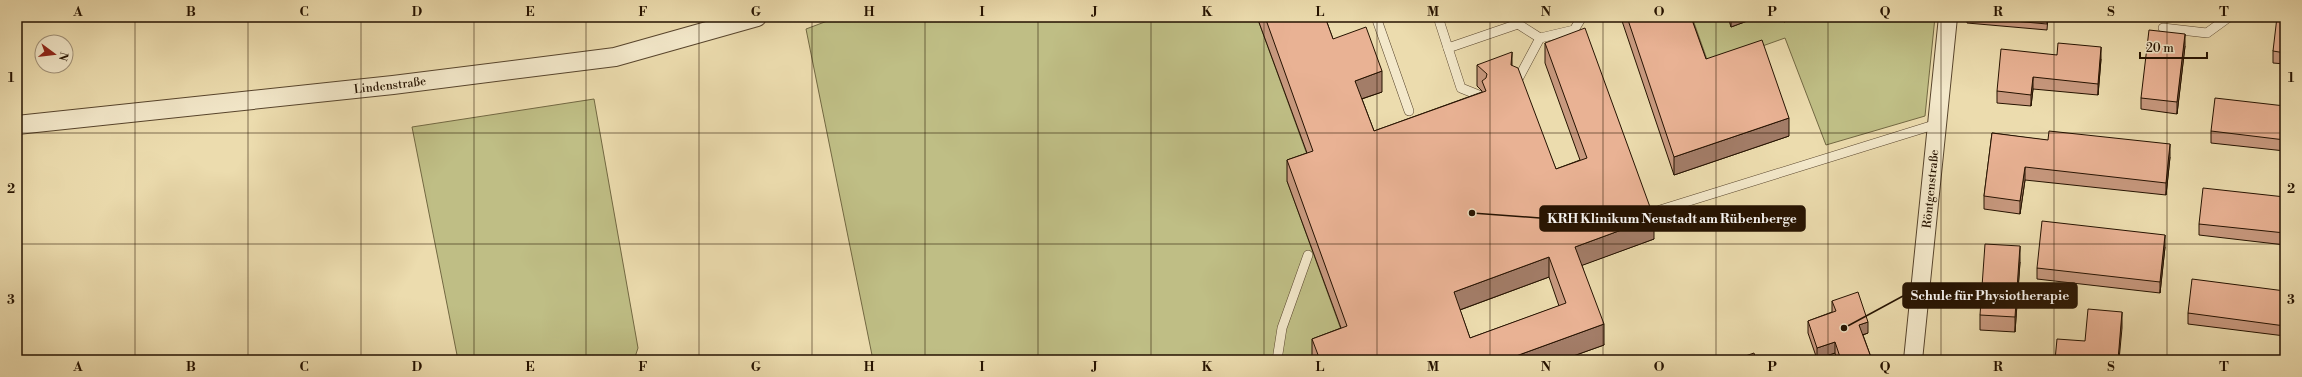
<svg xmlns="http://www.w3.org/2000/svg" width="2302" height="377" font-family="'Libre Bodoni',serif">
	<rect width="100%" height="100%" fill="#ecdcae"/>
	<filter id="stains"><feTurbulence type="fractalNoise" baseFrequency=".005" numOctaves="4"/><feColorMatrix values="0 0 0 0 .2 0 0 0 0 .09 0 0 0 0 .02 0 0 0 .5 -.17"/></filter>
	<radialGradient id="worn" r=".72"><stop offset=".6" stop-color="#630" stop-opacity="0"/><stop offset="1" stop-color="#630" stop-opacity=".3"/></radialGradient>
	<g fill="#bfbe85" stroke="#726842">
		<polygon points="838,17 1257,17 1313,171 1287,181 1347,346 1312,360 873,360 806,29"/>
		<polygon points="1692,17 1935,17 1925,116 1826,145 1785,38 1709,65"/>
		<polygon points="594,99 638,348 634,360 458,360 412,127"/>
	</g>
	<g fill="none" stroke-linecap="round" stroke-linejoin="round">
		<defs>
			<g id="service">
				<polyline points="1376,17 1409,111"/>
				<polyline points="1438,17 1448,48 1518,24 1515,17"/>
				<polyline points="1518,24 1540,38 1574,30 1582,17"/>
				<polyline points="2163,28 2207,33 2229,17"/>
				<polyline points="1448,48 1461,88 1481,96"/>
				<polyline points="1516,83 1540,38"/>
				<polyline points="1660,210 1937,124"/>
				<polyline points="1277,360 1282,328 1308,255"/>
			</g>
			<g id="minor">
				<path id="s1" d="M17,125L393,85L615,57L757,17"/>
				<path id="s2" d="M1913,360L1948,17"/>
			</g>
		</defs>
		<use href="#service" stroke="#57442c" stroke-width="10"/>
		<use href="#minor" stroke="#57442c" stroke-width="20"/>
		<use href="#service" stroke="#f3e8ca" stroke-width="9"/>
		<use href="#minor" stroke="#f3e8ca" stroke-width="18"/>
	</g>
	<g fill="#c8997f" stroke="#251200" fill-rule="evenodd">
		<path d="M1257,17H1325L1333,39L1382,92L1362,99L1374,131L1482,92V91L1477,86V65L1512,66L1556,169L1580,160L1545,63V43L1654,239L1582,265L1604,345L1562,360H1312V339L1341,328L1287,181V160L1307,153ZM1549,277L1559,306L1470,338L1460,310Z"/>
		<polygon points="1622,17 1691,17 1706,59 1789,136 1674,175 1622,21"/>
		<polygon points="1728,17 1758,17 1731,27"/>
		<polygon points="1967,17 2048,17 2047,30 1967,23"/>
		<polygon points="2285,17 2285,64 2273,63 2273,51"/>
		<polygon points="2185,46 2177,114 2141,109 2141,98"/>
		<polygon points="2057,55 2101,59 2098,95 2033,89 2031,106 1997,103 1997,91"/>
		<polygon points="2285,106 2285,151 2211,143 2211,131"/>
		<polygon points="1992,133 2170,157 2166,195 2025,180 2020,214 1984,209 1984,196"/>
		<polygon points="2285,197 2285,245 2199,235 2199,224"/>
		<polygon points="2165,247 2160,293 2037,279 2037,268"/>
		<polygon points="2020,262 2015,332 1980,330 1980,315"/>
		<polygon points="2285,291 2285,336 2188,324 2188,313"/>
		<polygon points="1832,301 1868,333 1863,335 1872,360 1837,360 1835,353 1817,359 1808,333 1808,321 1832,312"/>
	</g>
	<g fill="#a37d68" stroke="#251200">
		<polygon points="1731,17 1758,17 1731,27"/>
		<polygon points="1784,17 1798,17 1784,22"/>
		<polygon points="2185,34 2185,46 2177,114 2177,102"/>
		<polygon points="2101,47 2101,59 2098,95 2098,84"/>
		<polygon points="1512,52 1512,73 1511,65"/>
		<polygon points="1382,71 1382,92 1355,101 1355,81"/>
		<polygon points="2033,77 2033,89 2031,106 2031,95"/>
		<polygon points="1789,118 1789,136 1674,175 1674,157"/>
		<polygon points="2170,144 2170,157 2166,195 2166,183"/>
		<polygon points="2025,167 2025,180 2020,214 2020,201"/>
		<polygon points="1654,218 1654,239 1575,268 1575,247"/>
		<polygon points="2165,235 2165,247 2160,293 2160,282"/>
		<polygon points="2020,246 2020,262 2015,332 2015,317"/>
		<polygon points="1549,257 1549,277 1454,312 1454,292"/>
		<polygon points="2122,312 2122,328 2119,360 2118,360"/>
		<polygon points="1868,322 1868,333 1859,336 1859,325"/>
		<polygon points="1604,324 1604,345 1562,360 1505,360"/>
		<polygon points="1835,342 1835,353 1817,359 1817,348"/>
	</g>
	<g fill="#e9b294" stroke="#251200" fill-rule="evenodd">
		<path d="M1265,17H1325L1333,39L1366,27L1382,71L1355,81L1374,131L1486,91L1482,81L1486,78L1487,74L1477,65L1512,52L1511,65L1518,68L1556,169L1587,158L1545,43L1585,28L1654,218L1575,247L1604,324L1505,360H1320L1312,339L1347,326L1287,160L1313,151ZM1549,257L1566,303L1470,338L1454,292Z"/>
		<polygon points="1627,17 1691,17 1706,59 1762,40 1789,118 1674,157"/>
		<polygon points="1970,17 2047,17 2047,24"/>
		<polygon points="2277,17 2285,17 2285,53 2273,51"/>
		<polygon points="2149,30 2185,34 2177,102 2141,98"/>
		<polygon points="2058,43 2101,47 2098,84 2033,77 2031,95 1997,91 2001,49 2057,55"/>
		<polygon points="2215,98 2285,106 2285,140 2211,131"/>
		<polygon points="2049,131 2170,144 2166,183 2025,167 2020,201 1984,196 1992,133 2048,140"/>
		<polygon points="2203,188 2285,197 2285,233 2199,224"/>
		<polygon points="2042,221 2165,235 2160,282 2037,268"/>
		<polygon points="1985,244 2020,246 2015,317 1980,315"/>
		<polygon points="2192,279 2285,291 2285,326 2188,313"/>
		<polygon points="1858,292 1868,322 1859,325 1872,360 1841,360 1835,342 1817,348 1808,321 1836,311 1832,301"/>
		<polygon points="2088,309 2122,312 2118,360 2055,360 2057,339 2085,341"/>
		<polygon points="1754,353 1756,360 1734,360"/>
	</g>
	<path fill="none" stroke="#251200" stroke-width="1" stroke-opacity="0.55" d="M135,17V360M248,17V360M361,17V360M474,17V360M586,17V360M699,17V360M812,17V360M925,17V360M1038,17V360M1151,17V360M1264,17V360M1377,17V360M1490,17V360M1603,17V360M1716,17V360M1828,17V360M1941,17V360M2054,17V360M2167,17V360M17,133H2285M17,244H2285"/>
	<g text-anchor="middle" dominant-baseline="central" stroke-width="3.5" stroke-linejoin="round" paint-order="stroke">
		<g font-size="12" fill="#251200" stroke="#f3e8ca">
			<text stroke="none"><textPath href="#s1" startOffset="375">Lindenstraße</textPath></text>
			<text stroke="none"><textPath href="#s2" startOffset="172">Röntgenstraße</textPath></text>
		</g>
	</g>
	<path fill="none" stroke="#251200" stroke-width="1.5" d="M1472 213L1540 218M1844 328L1903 296"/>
	<g fill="#251200" stroke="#f3e8ca" stroke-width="1.5">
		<circle cx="1472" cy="213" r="4"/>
		<circle cx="1844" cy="328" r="4"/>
	</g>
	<g fill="#251200" stroke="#251200" stroke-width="1.5">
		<rect x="1540" y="206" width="265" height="25" rx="4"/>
		<rect x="1903" y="283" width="174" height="25" rx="4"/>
	</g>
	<g font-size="13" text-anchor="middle" font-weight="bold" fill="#fff">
		<text x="1672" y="223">KRH Klinikum Neustadt am Rübenberge</text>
		<text x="1990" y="300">Schule für Physiotherapie</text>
	</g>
	<rect width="2302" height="377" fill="none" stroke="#ecdcae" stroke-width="44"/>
	<g transform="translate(54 54) rotate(105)"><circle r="19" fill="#f3e8ca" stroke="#a19279"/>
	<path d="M0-3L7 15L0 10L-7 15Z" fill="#8f2418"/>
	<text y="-6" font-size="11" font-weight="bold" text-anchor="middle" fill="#251200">N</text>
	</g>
	<path d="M2140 52v6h67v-6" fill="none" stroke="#251200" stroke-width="2"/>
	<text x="2146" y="52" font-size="12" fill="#251200" stroke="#f3e8ca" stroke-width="3" paint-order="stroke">20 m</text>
	<rect x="22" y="22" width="2258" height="333" fill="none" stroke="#251200" stroke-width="1.5"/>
	<g font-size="13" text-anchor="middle" font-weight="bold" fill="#251200">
		<text x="78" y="16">A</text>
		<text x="191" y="16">B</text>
		<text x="304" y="16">C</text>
		<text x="417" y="16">D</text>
		<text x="530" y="16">E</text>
		<text x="643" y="16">F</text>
		<text x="756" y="16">G</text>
		<text x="869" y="16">H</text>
		<text x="982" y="16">I</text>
		<text x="1095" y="16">J</text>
		<text x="1207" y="16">K</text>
		<text x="1320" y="16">L</text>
		<text x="1433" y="16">M</text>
		<text x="1546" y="16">N</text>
		<text x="1659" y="16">O</text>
		<text x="1772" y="16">P</text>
		<text x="1885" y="16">Q</text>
		<text x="1998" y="16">R</text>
		<text x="2111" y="16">S</text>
		<text x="2224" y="16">T</text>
		<text x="11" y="82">1</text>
		<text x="2291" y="82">1</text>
		<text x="11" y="193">2</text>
		<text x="2291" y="193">2</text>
		<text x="11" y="304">3</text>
		<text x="2291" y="304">3</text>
		<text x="78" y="371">A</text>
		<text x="191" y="371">B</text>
		<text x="304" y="371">C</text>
		<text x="417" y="371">D</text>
		<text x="530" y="371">E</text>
		<text x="643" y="371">F</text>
		<text x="756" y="371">G</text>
		<text x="869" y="371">H</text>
		<text x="982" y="371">I</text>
		<text x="1095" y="371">J</text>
		<text x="1207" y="371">K</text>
		<text x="1320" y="371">L</text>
		<text x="1433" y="371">M</text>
		<text x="1546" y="371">N</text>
		<text x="1659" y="371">O</text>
		<text x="1772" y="371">P</text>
		<text x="1885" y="371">Q</text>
		<text x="1998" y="371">R</text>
		<text x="2111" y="371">S</text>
		<text x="2224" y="371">T</text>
	</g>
	<rect width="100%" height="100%" filter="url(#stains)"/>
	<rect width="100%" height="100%" fill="url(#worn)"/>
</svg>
